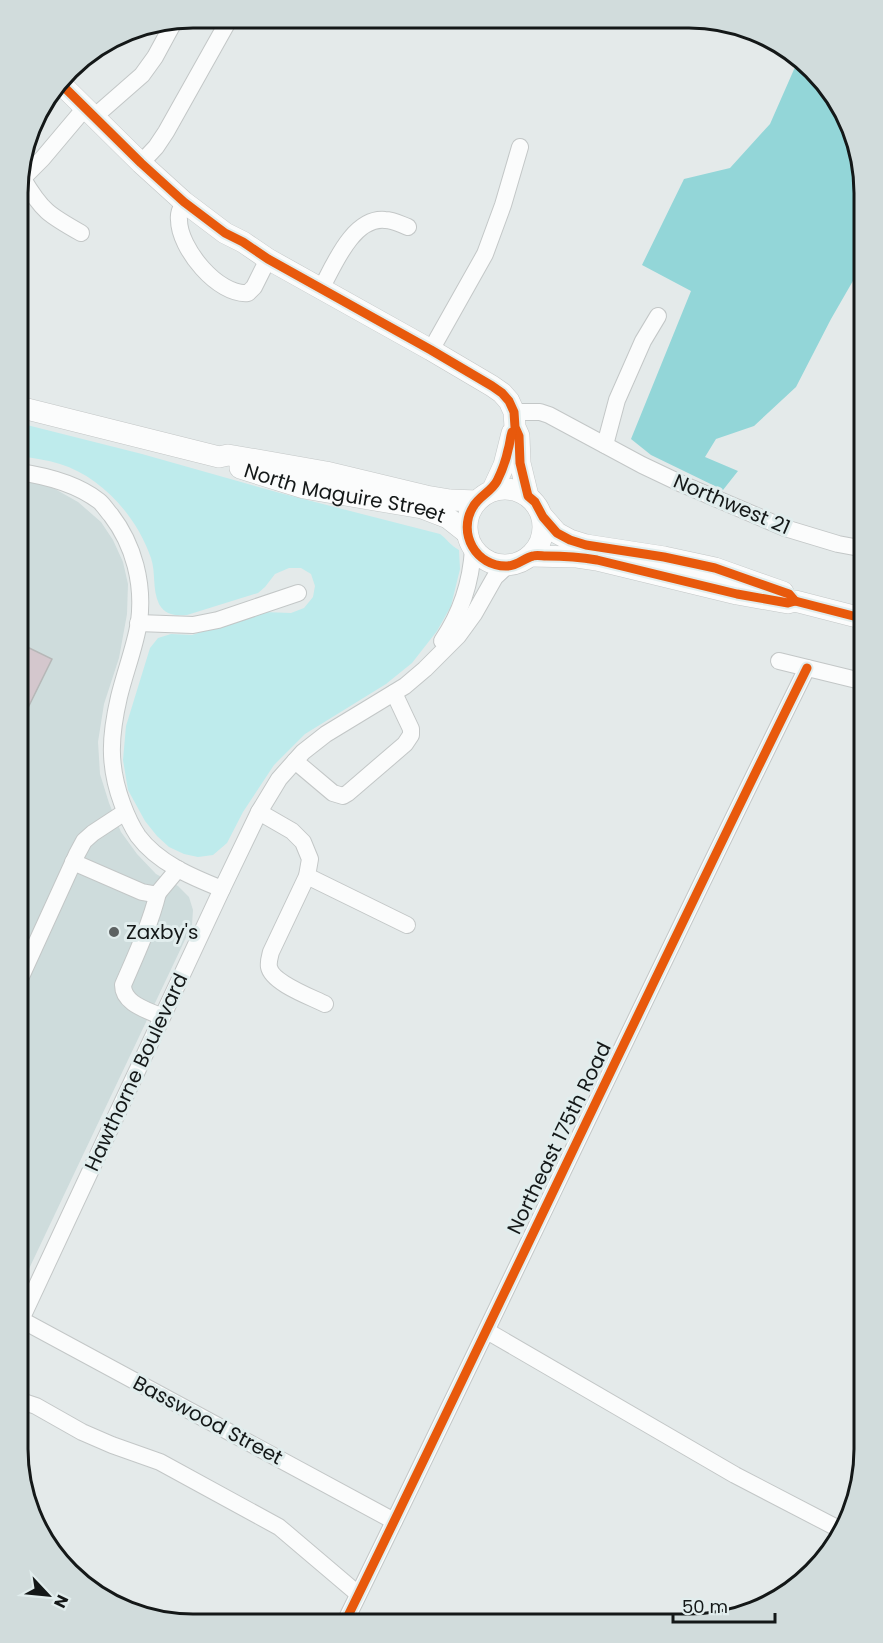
<svg xmlns="http://www.w3.org/2000/svg" width="883" height="1643" font-family="Poppins,sans-serif">
	<rect width="100%" height="100%" fill="#e4eaea"/>
	<polygon fill="#cedcdc" points="19,479 31,480 55,489 78,502 101,522 113,540 123,562 128,584 127,614 119,658 104,704 98,742 100,774 109,803 121,832 137,854 156,874 178,886 189,897 193,910 192,925 18,1292"/>
	<path fill="#beebec" d="M19,423L142,454L280,493L440,534C447,539 451,546 459,550L460,569L451,606L437,631L412,663L386,684L305,734L274,765L243,812L227,843L213,855L198,857L184,854L169,847L157,836L145,821L128,790L123,760L126,726L150,648L158,638L171,634L192,635L264,612L291,613L304,608L313,597L315,586L311,574L301,568H289L275,574L265,587L258,593L187,615C175,616 165,615 159,604C152,589 156,573 151,558C137,517 102,477 60,464C47,460 33,458 19,456Z"/>
	<polygon fill="#93d6d8" points="799,58 805,61 856,137 865,194 865,260 831,319 796,387 754,426 716,439 705,457 738,471 723,490 651,455 631,439 691,291 642,265 684,179 730,168 770,124"/>
	<polygon fill="#d4c7cd" stroke="#b6b7b7" stroke-width="1.5" points="19,643 52,659 19,726"/>
	<g fill="none" stroke-linecap="round" stroke-linejoin="round">
		<defs>
			<g id="minor">
				<polyline points="94,117 142,75 155,57 174,22"/>
				<polyline points="141,163 156,147 166,132 230,18"/>
				<path d="M23,179C42,211 49,215 81,233"/>
				<polyline points="19,182 42,159 85,108"/>
				<path d="M184,202C181,208 178,213 179,220C179,248 218,296 248,293L254,287L268,259"/>
				<path d="M321,289C334,265 353,217 385,220C393,220 400,224 408,227"/>
				<polyline points="431,350 485,254 503,205 520,147"/>
				<polyline points="514,412 540,412 549,415 642,465 682,484 785,528 838,544 865,549"/>
				<polyline points="605,445 617,400 643,341 658,316"/>
				<path d="M19,472C47,476 77,484 99,501C104,505 107,511 111,515C134,545 144,584 139,622C135,647 125,672 119,697C110,736 108,765 122,803C126,814 132,827 138,836C158,863 192,877 222,889"/>
				<polyline points="138,623 193,625 218,620 298,593"/>
				<path d="M442,641C461,613 471,583 473,549"/>
				<polyline points="779,661 865,682"/>
				<polyline points="295,761 333,793 343,796 348,793 405,744 411,735 411,729 394,693"/>
				<path d="M259,812L292,831L303,842L310,859L307,876L271,952C270,956 268,962 269,967C272,983 311,997 325,1004"/>
				<polyline points="73,862 142,892 153,894 158,893 178,869"/>
				<polyline points="307,876 407,925"/>
				<path d="M158,893C150,925 136,955 123,985C123,1004 148,1010 162,1017"/>
				<polyline points="19,981 77,854 84,841 93,833 125,812"/>
				<polyline points="18,1318 394,1521"/>
				<polyline points="18,1326 222,889 259,812 279,779 303,752 326,734 405,686 425,669 458,636 474,614 495,577 507,566"/>
				<polyline points="487,1331 735,1475 839,1529"/>
				<polyline points="18,1400 36,1406 82,1432 112,1445 160,1462 279,1527 358,1594"/>
				<path d="M344,1624C500,1306 650,985 807,668"/>
			</g>
			<g id="major">
				<polyline points="61,84 141,163 184,202 225,233 243,242 268,259 431,350 492,386 502,393 509,401 514,412 515,427 519,436 520,463 528,496"/>
				<polyline points="19,407 219,457 228,455 326,472 426,496 450,500 477,501"/>
				<path id="s1" d="M240,468L304,488L422,508L448,518L467,533"/>
				<circle cx="505" cy="527" r="38"/>
				<polyline points="492,491 504,465 512,433"/>
				<polyline points="543,517 557,533 570,540 586,545 664,557 715,568 783,592"/>
				<polyline points="531,556 577,557 597,560 737,594 788,603 795,601 865,619"/>
			</g>
		</defs>
		<use href="#minor" stroke="#c3c7c7" stroke-width="18"/>
		<use href="#major" stroke="#c3c7c7" stroke-width="22"/>
		<use href="#minor" stroke="#fbfcfc" stroke-width="16"/>
		<use href="#major" stroke="#fbfcfc" stroke-width="21"/>
		<defs>
			<g id="cycleway">
				<polyline points="61,84 141,163 184,202 225,233 243,242 268,259 431,350 492,386 502,393 509,401 514,412 515,427 519,436 520,463 528,496 535,502 543,517 557,533 570,540 586,545 664,557 715,568 789,594 795,601"/>
				<path d="M512,432C510,438 510,444 508,450C506,460 502,471 497,481C491,492 479,496 473,507C457,533 476,567 507,566C517,566 524,558 533,556C537,555 542,556 546,556C564,556 580,557 597,560L737,594L788,603L795,601L865,619"/>
				<path d="M344,1624C500,1306 650,985 807,668"/>
			</g>
		</defs>
		<use href="#cycleway" stroke="#e1eded" stroke-width="13"/>
		<use href="#cycleway" stroke="#e8590c" stroke-width="9"/>
	</g>
	<circle fill="#5d6262" stroke="#e1eded" stroke-width="2" cx="114" cy="932" r="6"/>
	<g text-anchor="middle" dominant-baseline="central" stroke-width="6" stroke-linejoin="round" paint-order="stroke">
		<g font-size="20" fill="#141818" stroke="#e1eded">
			<text stroke="none"><textPath href="#s1" startOffset="108">North Maguire Street</textPath></text>
			<text transform="translate(732 504) rotate(23)">Northwest 21</text>
			<text transform="translate(136 1072) rotate(-65)">Hawthorne Boulevard</text>
			<text transform="translate(559 1138) rotate(-64)">Northeast 175th Road</text>
			<text transform="translate(208 1420) rotate(28)">Basswood Street</text>
		</g>
		<g font-size="20" fill="#141818" stroke="#e1eded" text-anchor="start">
			<text x="126" y="932">Zaxby's</text>
		</g>
	</g>
	<path d="M0 0H883V1643H0ZM193 28H689A165 165 0 0 1 854 193V1449A165 165 0 0 1 689 1614H193A165 165 0 0 1 28 1449V193A165 165 0 0 1 193 28Z" fill="#d1dcdc" fill-rule="evenodd"/>
	<path fill="none" stroke="#141818" stroke-width="3" d="M193 28H689A165 165 0 0 1 854 193V1449A165 165 0 0 1 689 1614H193A165 165 0 0 1 28 1449V193A165 165 0 0 1 193 28Z"/>
	<g transform="translate(48 1595) rotate(116)" stroke="#e1eded" stroke-width="4.5" paint-order="stroke">
	<path d="M0-4.5L10 22L0 15L-10 22Z" fill="#141818"/>
	<text y="-9" font-size="16" font-weight="bold" text-anchor="middle" fill="#141818">N</text>
	</g>
	<path d="M673 1613v9h102v-9" fill="none" stroke="#141818" stroke-width="3"/>
	<text x="682" y="1613" font-size="18" fill="#141818" stroke="#e1eded" stroke-width="4.5" paint-order="stroke">50 m</text>
</svg>
